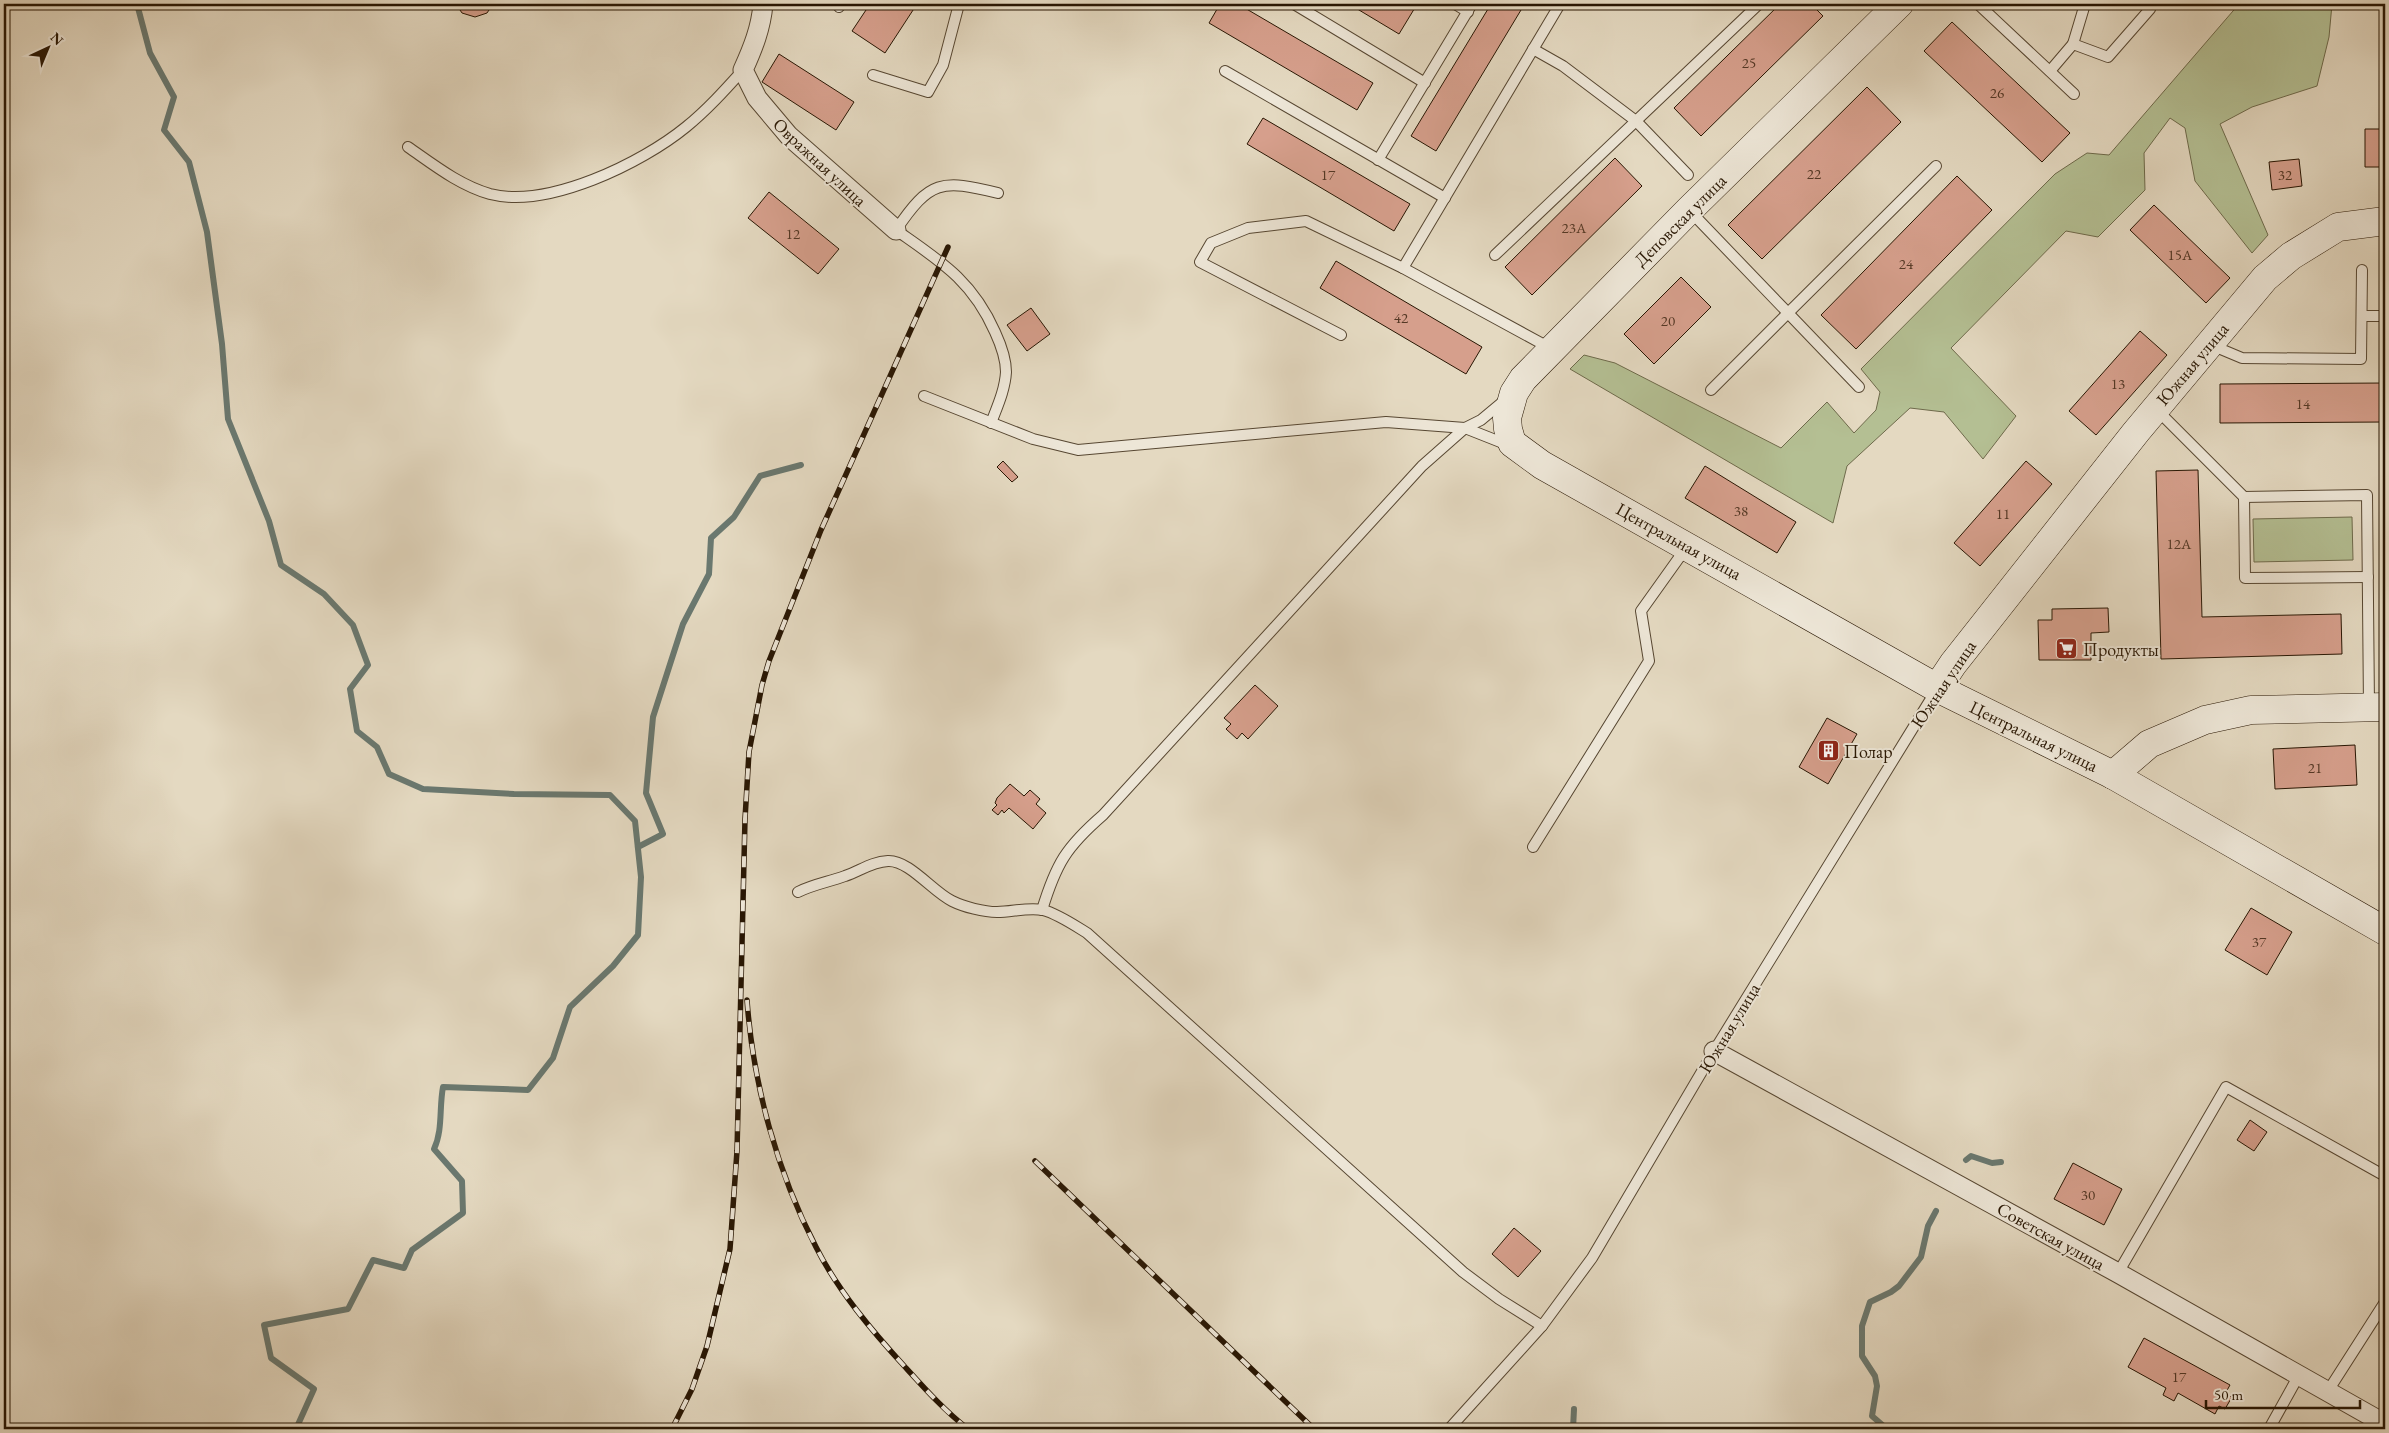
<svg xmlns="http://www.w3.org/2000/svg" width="2389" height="1433" font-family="'EB Garamond',serif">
	<rect width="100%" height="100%" fill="#e4d9c1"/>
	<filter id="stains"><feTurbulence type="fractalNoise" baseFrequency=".004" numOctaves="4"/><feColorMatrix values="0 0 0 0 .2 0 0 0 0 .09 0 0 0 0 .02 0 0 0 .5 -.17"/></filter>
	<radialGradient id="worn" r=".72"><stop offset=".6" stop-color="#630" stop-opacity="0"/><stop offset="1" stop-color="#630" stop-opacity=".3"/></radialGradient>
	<g fill="#b4bf93" stroke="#6e6a4b">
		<polygon points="2239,4 2332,4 2329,37 2317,86 2252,107 2220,124 2268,235 2252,253 2195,181 2185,128 2170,118 2144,153 2145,190 2098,237 2066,231 1951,348 2016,416 1983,459 1944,412 1910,408 1847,466 1833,523 1570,369 1584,355 1615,363 1781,448 1827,402 1854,433 1876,410 1880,392 1861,369 2055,174 2087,153 2109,155"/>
		<polygon points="2352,517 2353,560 2254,562 2253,519"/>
	</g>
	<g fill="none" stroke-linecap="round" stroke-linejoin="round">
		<g stroke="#6a786f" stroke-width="6">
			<path d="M137,4L150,53L174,97L164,130L189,162L207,232L222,344L228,419L269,521L281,565L324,594L353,625L368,665L350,689L357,731L377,747L389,774L423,789L514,794L610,795L635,821L641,877L638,935L613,966L570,1007L553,1058L528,1090L443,1087C439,1108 443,1130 434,1149L462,1181L463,1213L412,1250L404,1268L373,1260L348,1309L264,1325L271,1358L314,1389L296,1429"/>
			<polyline points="638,847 663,834 646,793 653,717 683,624 709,574 711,538 734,517 760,476 801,465"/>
			<polyline points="1966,1160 1971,1156 1992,1163 2001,1162"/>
			<polyline points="1573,1429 1574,1409"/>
			<polyline points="1887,1429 1872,1416 1877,1386 1875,1376 1862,1356 1862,1326 1870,1302 1891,1292 1899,1286 1921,1257 1928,1226 1936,1211"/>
		</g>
	</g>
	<g fill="#d69f8c" stroke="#281603">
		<polygon points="456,4 493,4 487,13 475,17 462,13"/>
		<polygon points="870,4 917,4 885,53 852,31"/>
		<polygon points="1220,4 1238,4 1373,83 1357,110 1209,23"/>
		<polygon points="1349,4 1412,4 1416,6 1399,34"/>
		<polygon points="1491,4 1524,5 1436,151 1411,136"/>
		<polygon points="1780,4 1811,4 1823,16 1701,136 1674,108"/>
		<polygon points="1952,22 2070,133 2042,162 1924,51"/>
		<polygon points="779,54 854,102 836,130 762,82"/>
		<polygon points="1867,87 1901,122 1762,259 1728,225"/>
		<polygon points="1263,118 1410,204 1394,231 1247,144"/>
		<polygon points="2365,129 2385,129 2385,176 2383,176 2383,167 2365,167"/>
		<polygon points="1615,158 1642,186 1532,295 1505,267"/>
		<polygon points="2299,159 2302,186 2272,190 2269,162"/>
		<polygon points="1957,176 1992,210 1856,349 1821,315"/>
		<polygon points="769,192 839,249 818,274 748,218"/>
		<polygon points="2154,205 2230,278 2206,303 2130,230"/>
		<rect x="2382" y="249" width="3" height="41"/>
		<polygon points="1336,261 1482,347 1466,374 1320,288"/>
		<polygon points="1681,277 1711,307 1654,364 1624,334"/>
		<polygon points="1031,308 1050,334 1027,351 1007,325"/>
		<polygon points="2140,331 2167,355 2096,435 2069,411"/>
		<polygon points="2385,383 2385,422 2220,423 2220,384"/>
		<polygon points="1003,461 1018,477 1012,482 997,467"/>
		<polygon points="2026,461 2052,484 1980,566 1954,543"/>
		<polygon points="1705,466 1796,522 1777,553 1685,498"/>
		<polygon points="2198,470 2202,617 2341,614 2342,654 2161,659 2156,471"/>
		<polygon points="2108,608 2109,632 2091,633 2091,660 2039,660 2038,620 2052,620 2052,609"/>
		<polygon points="1255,685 1278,706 1248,739 1242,733 1237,739 1226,729 1231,724 1224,718"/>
		<polygon points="1827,718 1857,734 1828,784 1799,767"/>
		<polygon points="2355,745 2357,785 2275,789 2273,749"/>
		<polygon points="1010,784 1024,796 1030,790 1040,799 1036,804 1046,813 1033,829 1009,808 1004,813 1002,810 998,815 992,810 997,805 995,803 997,798"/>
		<polygon points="2251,908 2292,932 2267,975 2225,950"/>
		<polygon points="2250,1120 2267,1132 2254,1151 2237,1140"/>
		<polygon points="2073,1163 2122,1189 2104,1225 2054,1199"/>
		<polygon points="1514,1228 1541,1251 1518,1277 1492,1254"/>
		<polygon points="2144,1338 2230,1385 2225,1394 2232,1397 2225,1409 2219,1406 2215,1414 2178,1393 2174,1401 2163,1395 2166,1388 2128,1367"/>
	</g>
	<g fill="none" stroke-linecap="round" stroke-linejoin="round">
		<defs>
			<g id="lane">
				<polyline points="1294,4 1425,83"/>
				<polyline points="1455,4 1468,12"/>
				<polyline points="1978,4 2074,94"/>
				<polyline points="839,7 841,4"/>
				<polyline points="2073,44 2085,4"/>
				<polyline points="1533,49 1563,66 1636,121 1688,175"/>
				<polyline points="1225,71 1445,198"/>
				<polyline points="2050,71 2073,44 2108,57 2150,9 2151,4"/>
				<polyline points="873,75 928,92 943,65 959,4"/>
				<path d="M408,147C434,165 459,185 490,194C548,209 642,163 686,127C707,110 725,90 743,70"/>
				<polyline points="1378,160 1472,4"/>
				<polyline points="1690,211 1788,313 1936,166"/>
				<polyline points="1495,255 1759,4"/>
				<polyline points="2362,316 2385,316"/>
				<polyline points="1341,335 1200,262 1211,243 1248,228 1306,221 1403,268"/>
				<polyline points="2211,345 2242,358 2361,359 2362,270"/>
				<polyline points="1550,348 1403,268 1560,4"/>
				<polyline points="1711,390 1788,313 1859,387"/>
				<polyline points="924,396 1033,439 1078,450 1386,422 1465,428 1508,445"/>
				<polyline points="2156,409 2244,497 2367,495 2369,707"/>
				<path d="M991,423C997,407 1005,390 1006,372C1006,358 1001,345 995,332C972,280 940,261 896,230C930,180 941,179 998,193"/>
				<polyline points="2244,497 2245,578 2368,577"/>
				<polyline points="1533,847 1649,661 1641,611 1686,548"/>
				<path d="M798,892C814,884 829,882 845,876C860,871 871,862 888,861C909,860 933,892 952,901C964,907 984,912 997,912C1012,912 1028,907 1043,910C1058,914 1074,925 1087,933L1463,1272L1499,1299L1542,1326"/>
				<path d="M1042,910C1056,864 1066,847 1103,815L1422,466L1465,428L1481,420L1505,400"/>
				<polyline points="2118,1273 2226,1087 2385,1176"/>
				<polyline points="2328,1391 2385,1302"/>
				<polyline points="1449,1429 1542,1326 1592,1258 1714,1051 1937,689"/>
				<polyline points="2269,1429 2299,1375"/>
			</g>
			<g id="street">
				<path d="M763,4C761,28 753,48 743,70L757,98L789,136L896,230"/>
				<polyline points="1714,1051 2118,1273 2385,1424"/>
			</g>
			<g id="secondary">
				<polyline points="1899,4 1689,210 1523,379 1514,393 1507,418 1508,429 1512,443 1542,465 1937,688 2113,775 2385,931"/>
				<polyline points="1937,688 1953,664 2136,432 2265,278 2291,256 2338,227 2385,221"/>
				<polyline points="2113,775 2149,744 2205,720 2251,710 2385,707"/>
			</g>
		</defs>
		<use href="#lane" stroke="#574732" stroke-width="12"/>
		<use href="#street" stroke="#574732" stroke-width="21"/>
		<use href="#secondary" stroke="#281603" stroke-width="29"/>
		<use href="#lane" stroke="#ede6d7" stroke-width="10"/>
		<use href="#street" stroke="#ede6d7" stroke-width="19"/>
		<use href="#secondary" stroke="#ede6d7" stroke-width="28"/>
		<defs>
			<g id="rail">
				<path d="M747,1000C753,1084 777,1172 816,1247C838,1291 873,1332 906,1368C926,1390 945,1411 968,1429"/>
				<polyline points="1035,1161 1314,1429"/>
				<polyline points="672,1429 692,1389 707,1346 730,1249 737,1151 745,819 749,752 762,685 769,661 821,530 948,247"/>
			</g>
		</defs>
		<use href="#rail" stroke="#281603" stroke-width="5.5"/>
		<use href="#rail" stroke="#ede6d7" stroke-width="4" stroke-dasharray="11" stroke-linecap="butt"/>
	</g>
	<defs>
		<symbol id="supermarket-square" viewBox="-11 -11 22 22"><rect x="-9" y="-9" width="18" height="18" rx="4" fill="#8f2418" stroke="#ede6d7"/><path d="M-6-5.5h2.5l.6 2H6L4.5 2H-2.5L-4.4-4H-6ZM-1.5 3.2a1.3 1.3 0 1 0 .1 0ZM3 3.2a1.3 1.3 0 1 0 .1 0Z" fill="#fff"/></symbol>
		<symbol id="building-square" viewBox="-11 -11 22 22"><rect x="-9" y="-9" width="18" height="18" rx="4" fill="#8f2418" stroke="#ede6d7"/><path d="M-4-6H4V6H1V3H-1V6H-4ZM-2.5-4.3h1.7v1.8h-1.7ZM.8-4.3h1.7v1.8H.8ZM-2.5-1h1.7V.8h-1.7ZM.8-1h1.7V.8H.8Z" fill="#fff"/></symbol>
	</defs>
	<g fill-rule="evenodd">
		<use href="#supermarket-square" x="2054" y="636" width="25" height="25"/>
		<use href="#building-square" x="1816" y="738" width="25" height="25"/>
	</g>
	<g text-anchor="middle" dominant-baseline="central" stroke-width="4" stroke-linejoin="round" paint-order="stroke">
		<g font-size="15" fill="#543825">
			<text x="1749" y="62">25</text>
			<text x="1997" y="92">26</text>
			<text x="1814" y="173">22</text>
			<text x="1328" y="174">17</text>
			<text x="2285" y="174">32</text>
			<text x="1574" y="227">23А</text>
			<text x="793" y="233">12</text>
			<text x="2180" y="254">15А</text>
			<text x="1906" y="263">24</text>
			<text x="1401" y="317">42</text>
			<text x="1668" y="320">20</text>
			<text x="2118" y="383">13</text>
			<text x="2303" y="403">14</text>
			<text x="1741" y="510">38</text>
			<text x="2003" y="513">11</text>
			<text x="2179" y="543">12А</text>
			<text x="2315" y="767">21</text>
			<text x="2259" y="941">37</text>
			<text x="2088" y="1194">30</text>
			<text x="2179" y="1376">17</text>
		</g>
		<g font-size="18" fill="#281603" stroke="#ede6d7">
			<text transform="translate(820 162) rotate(43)">Овражная улица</text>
			<text transform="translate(1680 220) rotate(-45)">Деповская улица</text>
			<text transform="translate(2192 364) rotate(-50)">Южная улица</text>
			<text transform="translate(1679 541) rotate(29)">Центральная улица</text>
			<text transform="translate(1943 684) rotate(-56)">Южная улица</text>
			<text transform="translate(2034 736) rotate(26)">Центральная улица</text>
			<text transform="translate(1729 1028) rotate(-59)">Южная улица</text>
			<text transform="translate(2051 1236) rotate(29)">Советская улица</text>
		</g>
		<g font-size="18" fill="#281603" stroke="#ede6d7" text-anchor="start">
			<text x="2083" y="649">Продукты</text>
			<text x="1844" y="751">Полар</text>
		</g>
	</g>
	<rect width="2389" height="1433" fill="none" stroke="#e4d9c1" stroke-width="20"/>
	<rect x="5" y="5" width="2379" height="1423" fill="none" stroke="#281603" stroke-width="2.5"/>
	<rect x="10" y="10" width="2369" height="1413" fill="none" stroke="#281603"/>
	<g transform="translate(48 48) rotate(44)" stroke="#ede6d7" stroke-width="4" paint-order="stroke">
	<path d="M0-4L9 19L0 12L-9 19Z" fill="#281603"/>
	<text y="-8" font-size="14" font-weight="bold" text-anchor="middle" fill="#281603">N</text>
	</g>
	<path d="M2206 1400v8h154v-8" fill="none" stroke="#281603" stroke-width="2.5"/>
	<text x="2214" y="1400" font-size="15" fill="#281603" stroke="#ede6d7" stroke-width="4" paint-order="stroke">50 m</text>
	<rect width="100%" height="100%" filter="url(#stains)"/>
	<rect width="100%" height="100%" fill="url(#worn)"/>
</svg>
